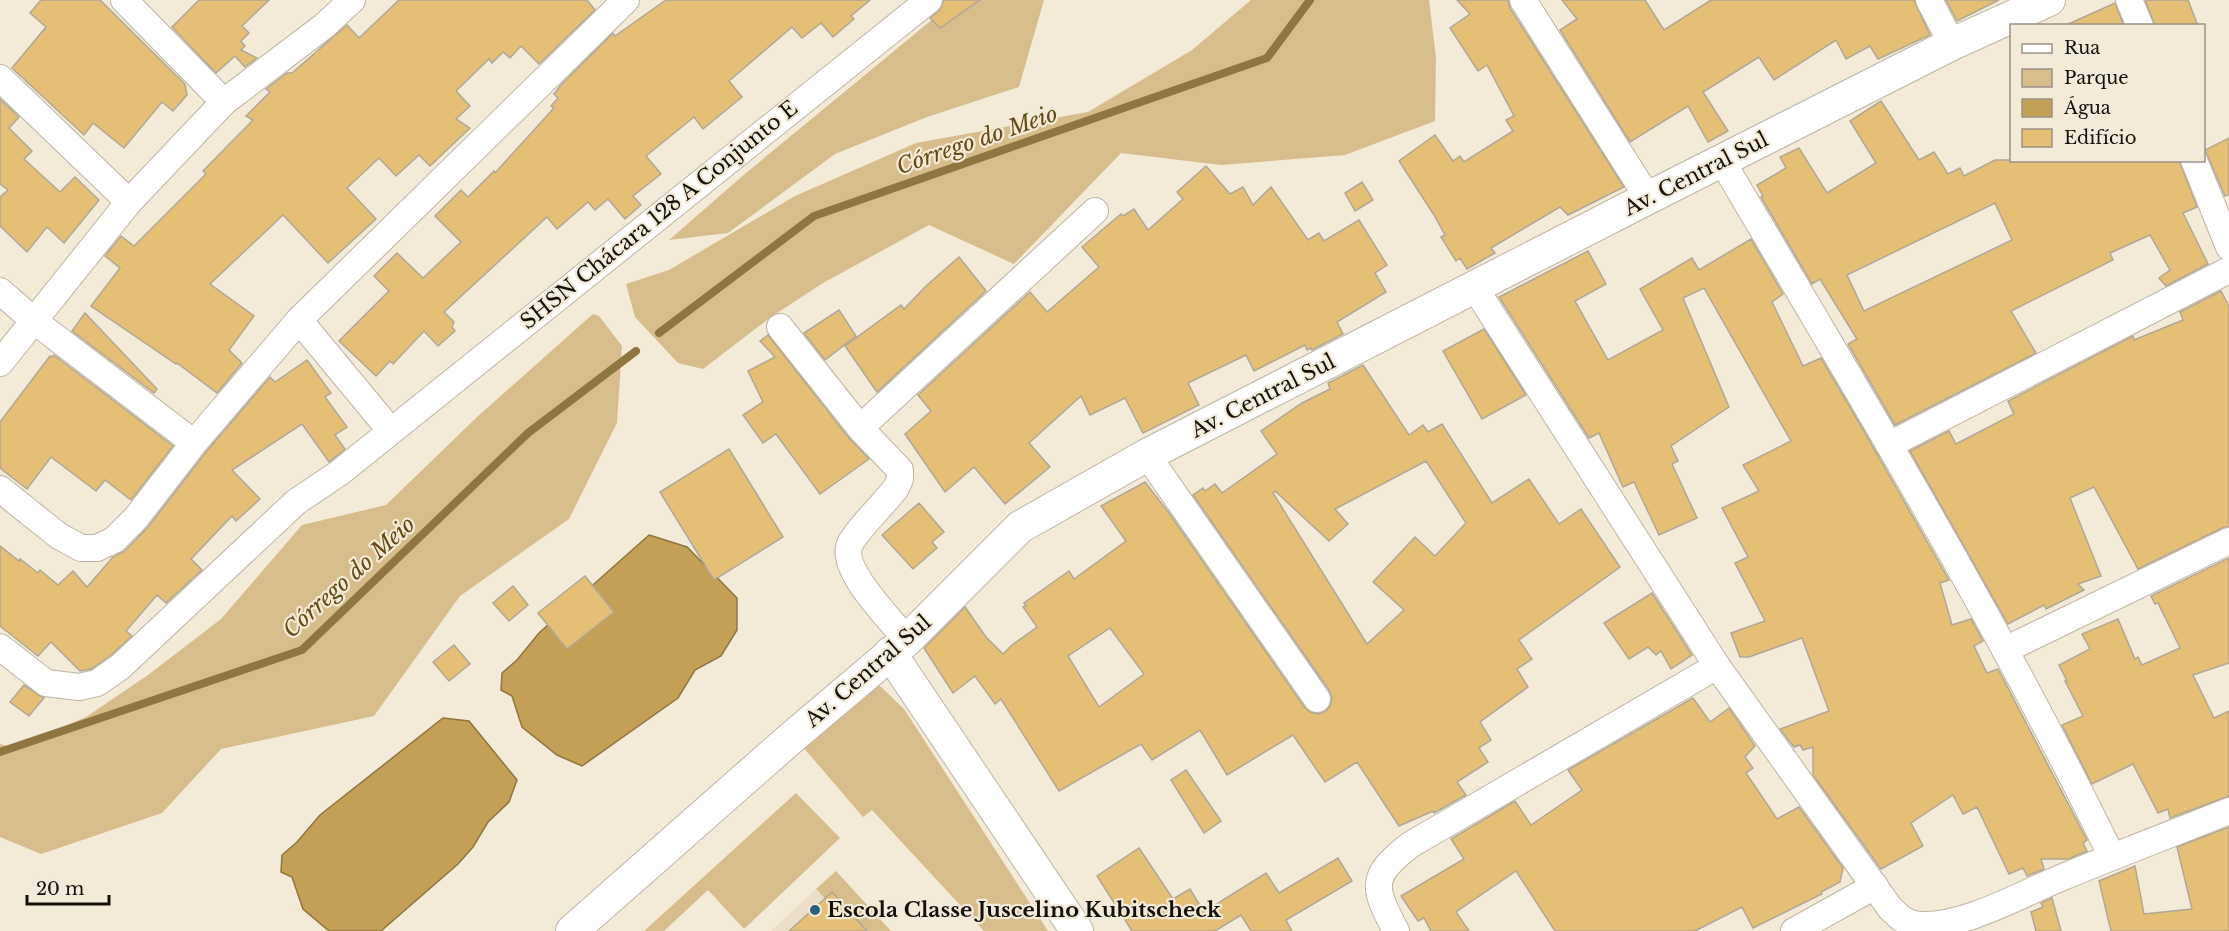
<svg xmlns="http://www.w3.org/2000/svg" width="2229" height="931" font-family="'Libre Baskerville',serif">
	<rect width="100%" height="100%" fill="#f4ead8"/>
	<polygon fill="#ecdfc7" points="816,889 856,931 771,931"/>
	<g fill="#d7bd8c">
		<polygon points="956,0 1044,0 1019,87 927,117 835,154 728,233 669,240 746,173"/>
		<polygon points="1251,0 1429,0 1436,58 1435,121 1345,155 1221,165 1121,153 1014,264 929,225 823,283 771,317 703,369 678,363 635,317 626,284 669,270 795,196 916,143 1088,112 1192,50"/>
		<polygon points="593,314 599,316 622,346 617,423 569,519 460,596 374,716 221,749 162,813 41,854 0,837 0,744 14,748 86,717 148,675 221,619 302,525 386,505 477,417"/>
		<polygon points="878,684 904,709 1048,931 984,931 872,810 863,817 803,747"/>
		<polygon points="796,793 840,838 744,929 708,890 664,931 644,931"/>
		<polygon points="836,871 891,931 856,931 816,889"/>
	</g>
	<g fill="#c4a057" stroke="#8f7540" stroke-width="1.5">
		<polygon points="649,535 687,547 737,598 737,630 721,656 695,670 678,698 582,766 557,755 522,727 512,696 501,690 502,673 517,660 539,633"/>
		<polygon points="443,718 469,721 517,780 509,802 488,822 473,847 458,864 381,931 329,931 303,909 292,877 281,872 282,855 297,842 320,815"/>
	</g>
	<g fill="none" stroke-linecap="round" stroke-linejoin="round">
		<g stroke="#8f7540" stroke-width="8">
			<polyline points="659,333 814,216 1267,58 1310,0"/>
			<polyline points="0,752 302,650 528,433 636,351"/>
		</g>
	</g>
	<g fill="#e5bf76" stroke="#b0a796" stroke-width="1.5" fill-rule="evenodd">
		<polygon points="41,0 100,0 185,84 187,95 173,111 162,102 124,148 93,123 84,135 12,68 46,27 30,13"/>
		<polygon points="199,0 269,0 242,26 249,33 241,41 245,46 241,50 257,58 245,67 235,56 216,73 172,27"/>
		<polygon points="399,0 587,0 595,10 539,64 521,46 510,58 503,52 492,63 489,59 456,91 470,106 456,119 470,128 430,166 419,155 396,176 379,158 347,188 376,219 328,263 283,215 210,284 254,316 229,350 242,363 217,393 177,363 176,364 91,306 120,268 105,256 121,236 134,246 206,174 203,171 253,120 246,116 270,92 266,89 287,73 292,73 347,25 359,38"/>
		<polygon points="666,0 870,0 851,16 854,19 833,37 821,23 802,38 792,27 729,81 742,97 703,129 694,117 646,156 661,174 633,196 641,205 625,219 608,199 595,210 588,202 557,229 547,217 444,312 454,322 452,327 455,331 438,346 424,331 393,364 390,361 376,376 339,341 389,291 374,276 397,253 423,278 461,242 435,216 461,190 468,197 494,171 495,173 554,108 551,106 558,98 554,94 560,86 613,33 615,36"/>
		<polygon points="944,0 980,0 940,28 930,18 939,11"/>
		<polygon points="1457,0 1508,0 1510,8 1624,187 1568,215 1560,207 1491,248 1495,253 1467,269 1460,258 1456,261 1441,237 1445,235 1434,215 1399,161 1435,135 1453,161 1460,156 1464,162 1513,131 1506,120 1514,116 1487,65 1478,71 1450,28 1470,14"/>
		<polygon points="1562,0 1645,0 1664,30 1711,0 1914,0 1930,35 1878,59 1870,46 1846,59 1836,40 1774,80 1759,57 1703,92 1728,131 1708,142 1688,106 1630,142 1560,30 1577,19"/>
		<polygon points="1946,0 1999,0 1957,21"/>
		<polygon points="2145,0 2188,0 2198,26 2155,26"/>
		<polygon points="2115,3 2124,26 2064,26"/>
		<polygon points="0,99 19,117 9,128 32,151 24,159 60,192 75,177 99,200 64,243 47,227 27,252 0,226 0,197 8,190 0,184"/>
		<path d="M1881,101L1919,160L1934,152L1948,174L1960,168L1964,176L1995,160H2179L2197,207L2183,213L2208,264L2166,286L2159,278L2170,270L2150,235L2110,253L2113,260L2011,311L2036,353L1895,425L1848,344L1857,339L1820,279L1812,284L1761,197L1763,196L1757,185L1786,168L1780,157L1799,148L1827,193L1876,163L1850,121ZM1995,203L2012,240L1864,311L1847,275Z"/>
		<polygon points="2229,138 2229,194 2225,196 2205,150"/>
		<polygon points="1206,166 1230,194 1243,187 1253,205 1271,187 1308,240 1319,233 1324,241 1359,220 1387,265 1375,273 1386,292 1337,322 1343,334 1312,350 1311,348 1307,350 1305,345 1254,371 1246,355 1188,383 1199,405 1143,433 1125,398 1090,415 1081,396 1029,443 1050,467 1005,504 974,467 945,492 905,434 931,411 918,395 1030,292 1047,312 1099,267 1082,247 1121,214 1123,216 1134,209 1148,230 1183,199 1177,192"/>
		<polygon points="1362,182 1373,200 1355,211 1345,193"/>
		<polygon points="1751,239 1783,294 1772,302 1803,366 1821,358 1861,426 1949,580 1940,583 1952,625 1971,619 1983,641 1974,646 1987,673 1998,669 2087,840 2083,843 2087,851 2068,859 2041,859 2044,869 2027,876 2023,868 2009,874 1977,807 1963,814 1953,795 1911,823 1923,846 1881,869 1813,775 1813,747 1803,750 1800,745 1794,747 1780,729 1829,711 1802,638 1749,657 1740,657 1731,633 1765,621 1735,563 1748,557 1722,508 1759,491 1743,465 1791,441 1704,288 1683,298 1729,407 1671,446 1678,461 1672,464 1697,518 1659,535 1634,482 1623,487 1599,433 1589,438 1499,297 1588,251 1606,284 1575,301 1608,360 1663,330 1640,289 1692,258 1699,270"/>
		<polygon points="959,257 986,291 877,392 845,346 901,305 904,309 926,286"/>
		<polygon points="2221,291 2229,306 2229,526 2222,528 2138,569 2094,487 2070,498 2101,576 2078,584 2084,590 2046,609 2044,605 2008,624 1910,451 1949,431 1956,444 2014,414 2008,401 2133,336 2134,340 2183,320 2180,312"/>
		<polygon points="839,310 856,336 825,360 804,333"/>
		<polygon points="85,313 157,389 154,393 72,331"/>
		<polygon points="1484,329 1526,395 1482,419 1443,351"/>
		<polygon points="768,335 848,437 869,459 820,494 776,434 763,443 743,415 763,402 748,371 775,357 760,341"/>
		<polygon points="54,355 173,446 131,500 105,480 96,491 51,457 27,489 0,468 0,422 50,356 52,357"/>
		<polygon points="307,360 331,393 325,397 347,427 335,435 345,449 329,462 302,424 232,470 260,499 236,521 232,516 191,559 202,570 166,603 157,595 126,631 132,636 111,655 91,669 80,671 51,642 38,656 0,626 0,546 19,561 20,559 38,573 40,570 58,585 73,571 87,587 113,557 125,551 148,527 206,452 270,377 275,382"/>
		<path d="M1363,365L1409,435L1423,425L1428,432L1442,424L1492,503L1529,479L1559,524L1581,509L1620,567L1519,640L1532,659L1517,669L1528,687L1480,722L1491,740L1479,748L1488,762L1457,782L1466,795L1434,813L1433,811L1399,826L1357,762L1325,782L1293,735L1227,775L1200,730L1152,760L1141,744L1059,791L1001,699L995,704L975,676L953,693L924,648L965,607L986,637L1003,654L1012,645L1037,627L1023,607L1026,606L1024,603L1069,571L1074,579L1126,541L1101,506L1145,482L1169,513L1305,708L1310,712L1318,714L1326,711L1330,706L1332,698L1329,690L1193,495L1203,488L1205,491L1215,484L1222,493L1277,454L1261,431L1302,403L1330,389L1328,383ZM1426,461L1466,523L1435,556L1415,537L1373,582L1404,610L1367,644L1273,493L1275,491L1329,541L1348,524L1335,509ZM1110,628L1144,674L1099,707L1068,656Z"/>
		<polygon points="729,449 783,537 714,580 660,492"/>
		<polygon points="919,503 944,532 932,542 937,548 913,569 882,535"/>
		<polygon points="2229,558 2229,663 2193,675 2214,718 2229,711 2229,796 2170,818 2168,809 2158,813 2133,764 2092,784 2062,725 2083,716 2065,681 2067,681 2059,665 2090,649 2082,634 2118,619 2135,659 2138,657 2142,665 2180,648 2158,603 2155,604 2151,596"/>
		<polygon points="585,576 614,612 567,649 538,613"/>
		<polygon points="513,586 528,605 509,621 493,603"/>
		<polygon points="1652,593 1692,655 1671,669 1661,651 1656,655 1648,647 1629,659 1604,623"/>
		<polygon points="454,645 470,664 449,681 433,662"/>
		<polygon points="24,685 44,698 29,716 10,702"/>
		<polygon points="1693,698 1710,722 1729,708 1755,746 1745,757 1753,768 1746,773 1777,819 1799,807 1843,868 1840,882 1821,892 1822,894 1753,928 1742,907 1695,931 1555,931 1516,871 1456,912 1469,931 1431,931 1424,918 1418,921 1401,896 1464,859 1451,839 1515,801 1531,825 1582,790 1568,770"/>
		<polygon points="1186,770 1221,821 1204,833 1171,780"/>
		<polygon points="2229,827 2229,931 2111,931 2099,881 2135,866 2144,914 2192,909 2177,847"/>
		<polygon points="1139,848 1173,899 1190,889 1204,912 1266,873 1279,893 1338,858 1352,881 1286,920 1292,931 1251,931 1241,915 1215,931 1132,931 1097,876"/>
		<polygon points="832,892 867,931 789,931"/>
		<polygon points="2052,898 2061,931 2036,931 2031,912 2043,907 2041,903"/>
	</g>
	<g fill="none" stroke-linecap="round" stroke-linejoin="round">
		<defs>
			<g id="minor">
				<polyline points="124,0 224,102"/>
				<polyline points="1523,0 1648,198"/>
				<polyline points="1929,0 1952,44"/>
				<polyline points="2129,0 2140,26"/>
				<polyline points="0,78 129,202"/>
				<polyline points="2194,160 2229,247"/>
				<path d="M1722,161C1857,390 1996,618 2112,857"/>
				<path d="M1475,288L1717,666L1890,908C1899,917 1907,925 1921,925C1965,927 2021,894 2063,877C2118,854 2174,833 2229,811"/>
				<polyline points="0,291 33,320 194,443"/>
				<polyline points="299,320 390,430"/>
				<path d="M780,327L860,428L900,470V479L896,488C883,505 862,524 851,542C836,567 892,621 907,640"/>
				<polyline points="0,363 129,202 224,102 324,26 352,0"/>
				<polyline points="860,428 1095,211"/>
				<polyline points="1889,445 2229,270"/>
				<polyline points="1147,455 1317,699"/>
				<polyline points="0,489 59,536 81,548 97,548 114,540 136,518 194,443 299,320 626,0"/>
				<polyline points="0,647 46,683 79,687 97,683 120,667 296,502 339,473 929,0"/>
				<polyline points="2005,650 2229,541"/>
				<path d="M1396,931C1373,887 1369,877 1410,845L1717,666"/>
				<polyline points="1794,931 1875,886"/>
			</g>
			<g id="tertiary">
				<polyline points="890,653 1077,931"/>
				<polyline points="572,931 790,739 907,640 1020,527 1147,455 1648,198 1952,44 2049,0"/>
			</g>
		</defs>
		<use href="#minor" stroke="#beb5a4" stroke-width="28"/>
		<use href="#tertiary" stroke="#beb5a4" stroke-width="34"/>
		<use href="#minor" stroke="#fff" stroke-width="26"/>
		<use href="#tertiary" stroke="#fff" stroke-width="32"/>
	</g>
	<circle fill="#29607b" stroke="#f4ead8" stroke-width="2" cx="815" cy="910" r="6"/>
	<g text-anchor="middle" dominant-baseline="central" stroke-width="4.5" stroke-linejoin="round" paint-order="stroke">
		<g font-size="21" fill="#14110b" stroke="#f4ead8">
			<text transform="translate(1696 174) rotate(-27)">Av. Central Sul</text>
			<text transform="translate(659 215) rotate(-39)">SHSN Chácara 128 A Conjunto E</text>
			<text transform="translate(1263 396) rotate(-27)">Av. Central Sul</text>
			<text transform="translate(868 671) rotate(-41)">Av. Central Sul</text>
		</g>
		<g font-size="21" font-weight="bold" fill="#14110b" stroke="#f4ead8" text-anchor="start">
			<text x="827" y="910">Escola Classe Juscelino Kubitscheck</text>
		</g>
		<g font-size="22" font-style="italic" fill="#644b12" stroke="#f4ead8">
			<text transform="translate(977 140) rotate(-19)">Córrego do Meio</text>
			<text transform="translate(349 577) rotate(-42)">Córrego do Meio</text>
		</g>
	</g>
	<rect x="2010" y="24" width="195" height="138" fill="#f4ead8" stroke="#9a9386" stroke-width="1.5"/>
	<rect x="2022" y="44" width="30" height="9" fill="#ffffff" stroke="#9a9386" stroke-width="1.5"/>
	<text x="2064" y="54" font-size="18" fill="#14110b">Rua</text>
	<rect x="2022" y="69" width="30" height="18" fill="#d7bd8c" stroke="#9a9386" stroke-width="1.5"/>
	<text x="2064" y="84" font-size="18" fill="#14110b">Parque</text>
	<rect x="2022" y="99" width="30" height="18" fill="#c4a057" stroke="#9a9386" stroke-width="1.5"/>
	<text x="2064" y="114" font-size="18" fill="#14110b">Água</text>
	<rect x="2022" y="129" width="30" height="18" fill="#e5bf76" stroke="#9a9386" stroke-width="1.5"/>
	<text x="2064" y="144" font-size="18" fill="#14110b">Edifício</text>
	<path d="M27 895v9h82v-9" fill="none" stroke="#14110b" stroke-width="3"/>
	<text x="36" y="895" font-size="18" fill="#14110b" stroke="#f4ead8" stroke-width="4.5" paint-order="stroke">20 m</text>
</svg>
